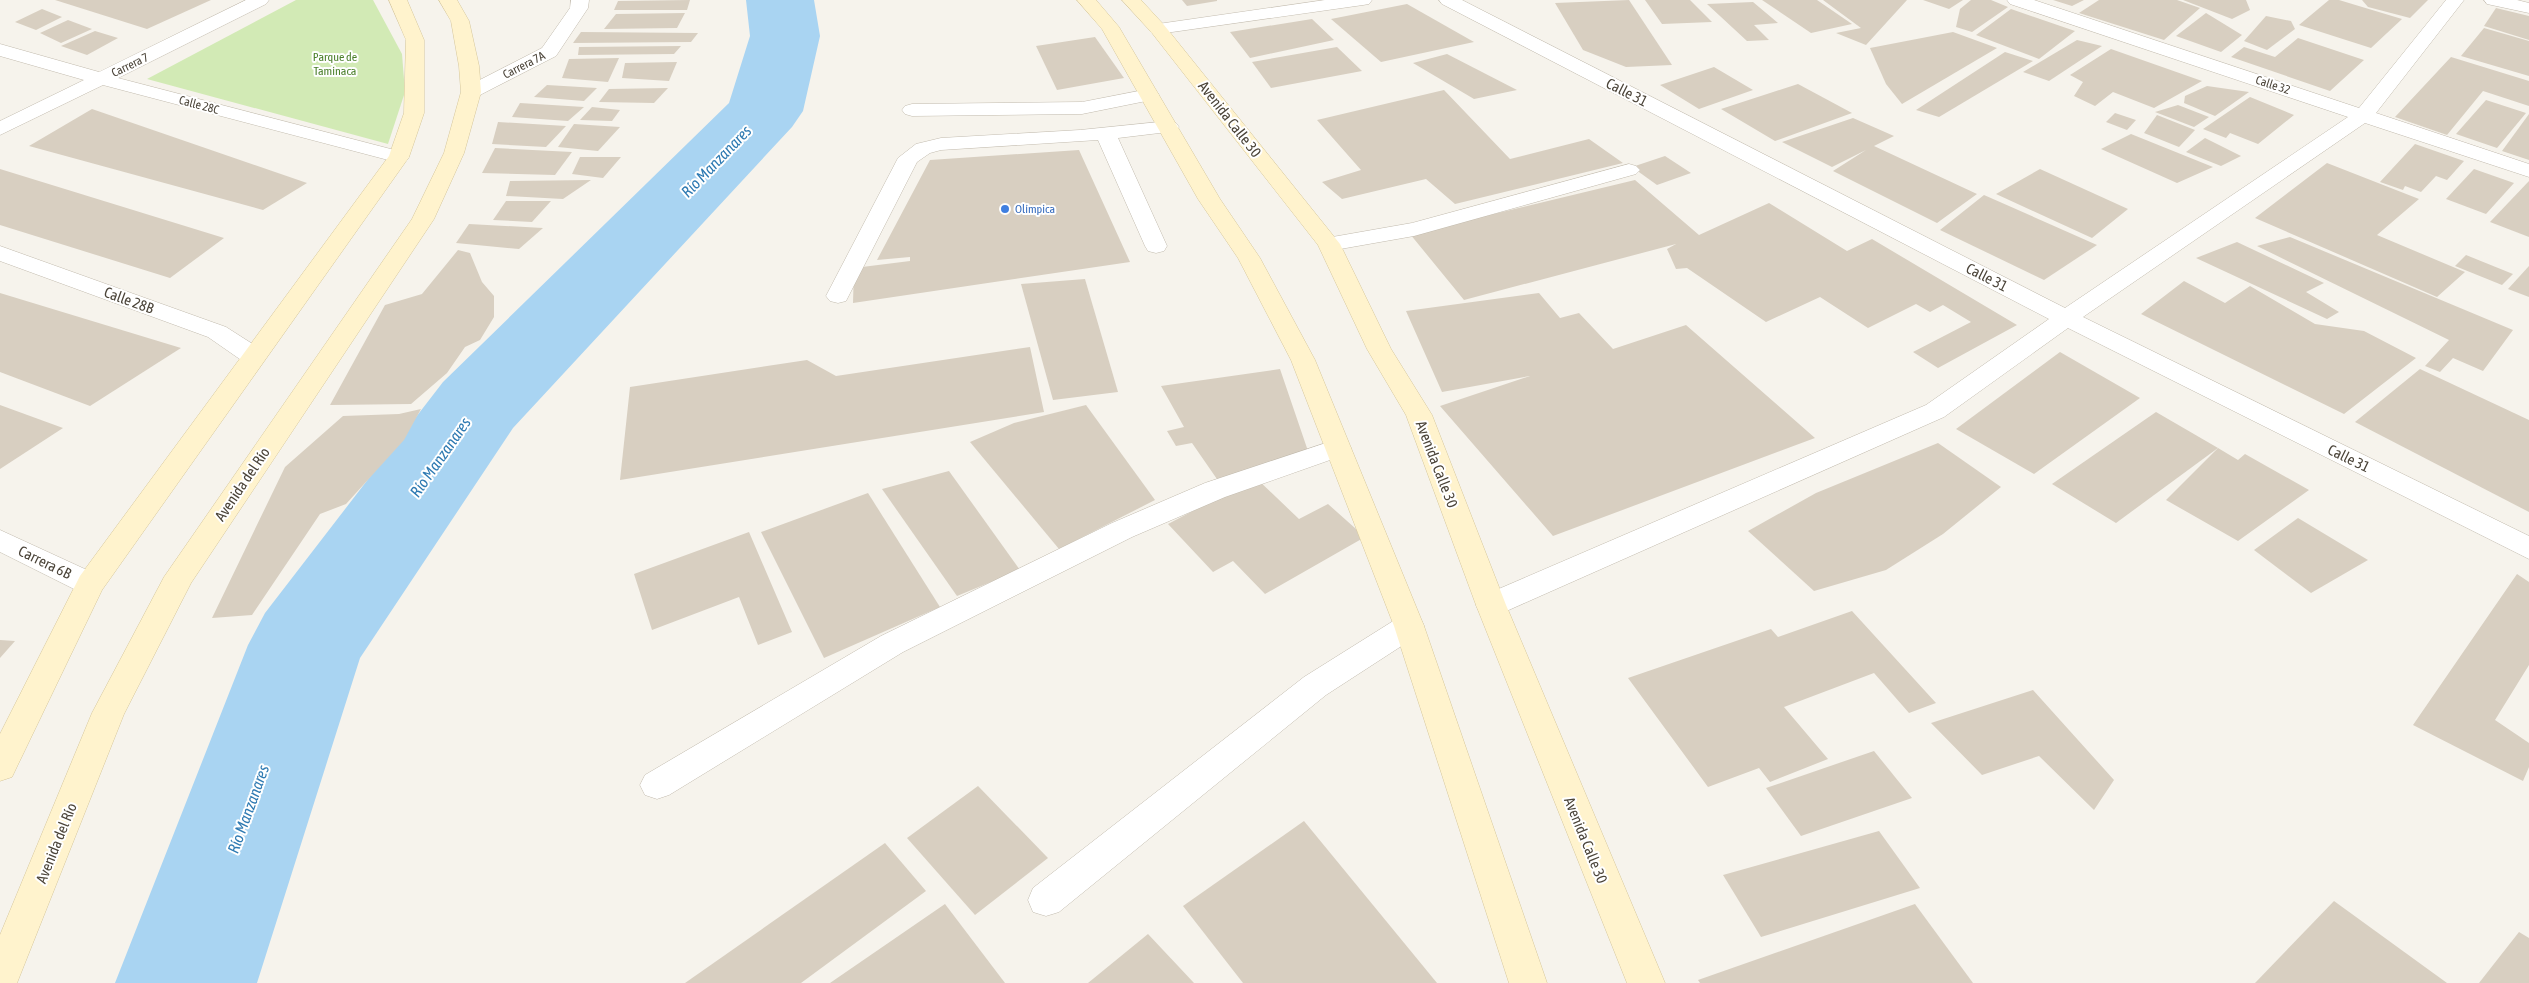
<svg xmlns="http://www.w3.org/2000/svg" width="2529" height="983" font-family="'Asap Condensed',sans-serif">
	<rect width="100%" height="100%" fill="#f6f3ec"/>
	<polygon fill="#d2eab5" points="296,0 373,0 402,54 405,92 388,144 147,79"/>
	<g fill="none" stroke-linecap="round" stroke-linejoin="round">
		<polygon fill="#a9d4f2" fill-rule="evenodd" points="746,0 814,0 820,36 803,111 792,127 513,428 360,658 257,983 115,983 248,645 265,613 443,382 729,103 750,36"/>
	</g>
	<g fill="#d8cfc1">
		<polygon points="55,0 211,0 147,29"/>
		<polygon points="690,0 687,10 614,10 618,1"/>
		<polygon points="1182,0 1217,0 1217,1 1187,6"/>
		<polygon points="1629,0 1672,65 1626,67 1583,50 1555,3"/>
		<polygon points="1645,0 1690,0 1712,22 1662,24"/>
		<polygon points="1762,0 1817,0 1852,24 1811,33"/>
		<polygon points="1823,0 1907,0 1866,45 1836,33 1861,28"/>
		<polygon points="1923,0 1963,0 1949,9"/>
		<polygon points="1971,0 1991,0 2008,7 1972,32 1956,27 1960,9"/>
		<polygon points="2053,0 2084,0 2072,6"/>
		<polygon points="2099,0 2177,0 2200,8 2164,40 2079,13"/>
		<polygon points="2183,0 2246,0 2250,10 2232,19"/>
		<polygon points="2329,0 2339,0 2402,19 2371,48 2299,25"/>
		<polygon points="2362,0 2428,0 2410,18 2368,7"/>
		<polygon points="1753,2 1778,23 1754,25 1769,40 1747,41 1707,4"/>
		<polygon points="1407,4 1474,42 1381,62 1331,19"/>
		<polygon points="2496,8 2529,16 2529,40 2484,26"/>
		<polygon points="42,9 62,17 36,30 15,22"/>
		<polygon points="2011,9 2075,31 2039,59 1976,35"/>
		<polygon points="685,13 677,28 604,29 616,14"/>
		<polygon points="2206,13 2242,35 2221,52 2176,36"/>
		<polygon points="2266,16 2291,21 2295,29 2267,50 2244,41"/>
		<polygon points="1312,19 1334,40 1250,58 1230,32"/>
		<polygon points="68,20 92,29 61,43 40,33"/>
		<polygon points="2484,28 2529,41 2529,76 2461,56"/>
		<polygon points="95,31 118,38 87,55 61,46"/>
		<polygon points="581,32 698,33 691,42 573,43"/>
		<polygon points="1953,32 1997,48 1902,104 1886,84 1870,48"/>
		<polygon points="1095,37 1124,78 1057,90 1036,46"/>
		<polygon points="2298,38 2364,60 2330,91 2231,57 2244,47 2275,57"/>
		<polygon points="2077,40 2102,46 2049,81 2023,72"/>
		<polygon points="681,46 674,54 578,55 579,47"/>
		<polygon points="1337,47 1362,71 1271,88 1252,62"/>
		<polygon points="2111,49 2202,81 2154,108 2113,92 2095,106 2074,96 2083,82 2070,75"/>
		<polygon points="2005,52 2033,61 1939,117 1916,110"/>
		<polygon points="1447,54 1517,90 1474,99 1413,63"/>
		<polygon points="2451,57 2529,81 2529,106 2483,91 2447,135 2395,117"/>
		<polygon points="619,58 608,82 562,78 569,59"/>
		<polygon points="677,62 669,81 622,78 625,63"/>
		<polygon points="1714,67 1753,90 1699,109 1660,85"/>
		<polygon points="1798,84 1852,113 1775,141 1721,109"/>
		<polygon points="547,85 597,88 584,101 534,97"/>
		<polygon points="2207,86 2249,92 2215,116 2184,103 2185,96"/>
		<polygon points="668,88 654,103 599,102 609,89"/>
		<polygon points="1444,90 1510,159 1589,139 1623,163 1455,204 1426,179 1342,199 1322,182 1361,170 1317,120"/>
		<polygon points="2250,97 2294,115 2258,144 2230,133 2226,138 2203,129"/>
		<polygon points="2486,100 2526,113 2497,148 2456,134"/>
		<polygon points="520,103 584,107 568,121 512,117"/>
		<polygon points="2178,105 2209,117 2194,127 2155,112"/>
		<polygon points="592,107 620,110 612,121 580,120"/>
		<polygon points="92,109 307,183 263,210 29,146"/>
		<polygon points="2115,113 2136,120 2127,130 2106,122"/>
		<polygon points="2529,114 2529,160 2502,151"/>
		<polygon points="2157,115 2195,130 2179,147 2144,133"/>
		<polygon points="1853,118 1894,136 1874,146 1977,194 1937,223 1833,171 1866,150 1832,167 1782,142"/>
		<polygon points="498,122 566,126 546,147 492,144"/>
		<polygon points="574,124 620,127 598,151 558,147"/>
		<polygon points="2131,134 2213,167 2177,183 2101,149"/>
		<polygon points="2205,138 2241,156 2221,166 2186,152"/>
		<polygon points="2415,144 2464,161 2447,180 2436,176 2421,192 2405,186 2403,190 2380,182"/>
		<polygon points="495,148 572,152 555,175 482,173"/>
		<polygon points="1079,150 1130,262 853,303 854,268 910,261 910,257 877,260 930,160"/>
		<polygon points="1665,156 1691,173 1657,185 1632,167"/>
		<polygon points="580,157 621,157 603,178 572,174"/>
		<polygon points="2327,163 2419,199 2377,235 2465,272 2437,297 2255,218"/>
		<polygon points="0,169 224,238 170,278 0,225"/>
		<polygon points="2040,169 2128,209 2092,238 1996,194"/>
		<polygon points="2474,169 2514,183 2486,214 2446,199"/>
		<polygon points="591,180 563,199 506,196 510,181"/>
		<polygon points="1635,180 1699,235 1769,203 1847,251 1872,239 2017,325 1938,368 1913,352 1971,322 1943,305 1930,312 1916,304 1868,328 1820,297 1766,322 1687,268 1676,269 1667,249 1676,244 1464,300 1410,234"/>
		<polygon points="2529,181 2529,237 2490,222"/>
		<polygon points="1984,195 2097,245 2044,280 1940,230"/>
		<polygon points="506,201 551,201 532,222 493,220"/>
		<polygon points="469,224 543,228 519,249 456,243"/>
		<polygon points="2290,237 2513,330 2483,371 2453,358 2440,372 2425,366 2449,340 2257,246"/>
		<polygon points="2237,242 2324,283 2306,292 2339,312 2327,319 2196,258"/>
		<polygon points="458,250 470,253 482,282 494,296 494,317 480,340 465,347 447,373 411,404 330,405 385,305 422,294"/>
		<polygon points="2466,255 2513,274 2502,285 2455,266"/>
		<polygon points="2529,266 2529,297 2508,289"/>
		<polygon points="1085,279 1118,392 1053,400 1021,284"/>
		<polygon points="2184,281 2225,303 2250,286 2315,324 2364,331 2416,358 2344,414 2141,314"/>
		<polygon points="0,293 181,348 90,406 0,372"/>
		<polygon points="1539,293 1560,318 1579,313 1613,349 1686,325 1815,438 1553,536 1440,406 1530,376 1442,392 1406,311"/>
		<polygon points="1030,347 1044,412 620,480 630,387 807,360 836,376"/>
		<polygon points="2060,352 2140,398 2034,474 1956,429"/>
		<polygon points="1280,369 1308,451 1219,482 1192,443 1176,446 1167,431 1184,427 1161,386"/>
		<polygon points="2420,369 2529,420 2529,512 2355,422"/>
		<polygon points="0,405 63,428 0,469"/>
		<polygon points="1086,405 1155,500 1059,549 970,442 1014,423"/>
		<polygon points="421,409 404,440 346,504 320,514 252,615 212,618 285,467 343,416 399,414"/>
		<polygon points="2156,412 2218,448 2116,523 2052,484"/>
		<polygon points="1938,443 2001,487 1943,534 1886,570 1814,591 1748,531 1816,493"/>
		<polygon points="2218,448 2238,460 2245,454 2309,490 2238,541 2166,500"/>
		<polygon points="949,471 1020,570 957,596 882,489"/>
		<polygon points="1256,478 1299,519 1328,504 1365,537 1265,594 1233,561 1213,572 1168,524"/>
		<polygon points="868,493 940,607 824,658 761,532"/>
		<polygon points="2298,518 2368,560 2311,593 2254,550"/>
		<polygon points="749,532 792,632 758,645 739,597 652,630 634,574"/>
		<polygon points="2517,574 2529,582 2529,665 2495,720 2529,743 2529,767 2523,781 2413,725"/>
		<polygon points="1852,611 1936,703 1909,713 1874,673 1784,707 1828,759 1770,782 1759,768 1708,787 1628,678 1771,629 1778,637"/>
		<polygon points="0,640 15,641 0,658"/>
		<polygon points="2033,690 2114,780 2094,810 2039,756 1982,775 1931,723"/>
		<polygon points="1874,751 1912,798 1801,836 1766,788"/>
		<polygon points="978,786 1048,858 975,915 907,838"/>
		<polygon points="1304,821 1437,983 1243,983 1183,906"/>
		<polygon points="1879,831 1920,888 1761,937 1723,875"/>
		<polygon points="885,843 926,891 801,983 685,983"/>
		<polygon points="2334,901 2447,983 2255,983"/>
		<polygon points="945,904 1005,983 830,983"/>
		<polygon points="1915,904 1973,983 1700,983 1698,980"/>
		<polygon points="2519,932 2529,938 2529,983 2479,983"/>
		<polygon points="1148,934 1194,983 1088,983"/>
	</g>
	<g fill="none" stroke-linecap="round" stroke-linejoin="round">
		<defs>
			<g id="service">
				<polygon points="1149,89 1156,91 1159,95 1156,99 1082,114 912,116 905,114 902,110 905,106 912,104 1082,102"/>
				<polygon points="1169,121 1176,123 1179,127 1176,131 1118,138 1167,246 1164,251 1156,253 1148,251 1145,246 1098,140 941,150 930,153 917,162 846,301 838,303 830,301 826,296 898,158 916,144 941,138 1080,130"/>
				<polygon points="1629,164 1636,166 1640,170 1636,174 1414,236 1329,251 1321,249 1318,244 1321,239 1412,223"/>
			</g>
			<g id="minor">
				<polygon points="246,0 269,0 266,4 118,78 406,153 409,157 406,161 399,163 392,161 103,85 0,135 0,121 84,80 0,56 0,44 99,72"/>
				<polygon points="571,0 589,0 588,8 556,56 478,96 464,96 461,92 464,88 542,48 570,8"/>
				<polygon points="1325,0 1372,0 1369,4 1363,5 1158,34 1152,33 1149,29 1152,25 1158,24"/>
				<polygon points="1439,0 1462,0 2065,308 2348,117 2010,4 2007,0 2034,0 2359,108 2446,0 2464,0 2376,113 2529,164 2529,177 2365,123 2083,317 2529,536 2529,559 2068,328 1944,417 1502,613 1491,616 1480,613 1476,605 1480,597 1926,405 2049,319 1442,4"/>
				<polygon points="2484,0 2517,0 2529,3 2529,13 2487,4"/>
				<polygon points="0,246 226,327 262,350 265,356 262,362 253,364 244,362 208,337 0,261"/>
				<polygon points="1338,439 1347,442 1351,448 1347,454 1225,497 1132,537 903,652 669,795 657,799 645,795 640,785 645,775 881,636 1112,523 1205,483"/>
				<polygon points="0,530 100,576 105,584 100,592 90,595 80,592 0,552"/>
				<polygon points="1409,614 1420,618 1424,626 1420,634 1326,695 1059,912 1046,916 1033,912 1028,900 1033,888 1304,677 1398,618"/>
			</g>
			<g id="secondary">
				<polygon points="389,0 407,0 424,40 424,113 409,157 102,590 12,777 0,781 0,734 80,576 389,156 404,113 406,40"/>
				<polygon points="439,0 457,0 469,21 479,66 481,92 464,153 434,219 191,583 124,714 17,983 0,983 0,935 92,713 164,577 412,219 444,153 461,92 459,66 451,21"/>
				<polygon points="1077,0 1096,0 1119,27 1220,199 1260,258 1315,360 1424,626 1547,983 1509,983 1394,626 1291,360 1238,258 1198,199 1102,29"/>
				<polygon points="1122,0 1141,0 1164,25 1340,244 1391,349 1432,415 1506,605 1665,983 1627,983 1476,605 1406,415 1367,349 1318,245 1152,33"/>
			</g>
		</defs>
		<use href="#service" stroke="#c2bbae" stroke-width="1"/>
		<use href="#minor" stroke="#c2bbae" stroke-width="1"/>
		<use href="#secondary" stroke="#d6c79b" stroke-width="1"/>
		<use href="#service" fill="#fff" fill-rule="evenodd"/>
		<use href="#minor" fill="#fff" fill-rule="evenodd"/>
		<use href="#secondary" fill="#fff3cd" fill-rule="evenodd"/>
	</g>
	<circle fill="#3f7fe0" stroke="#fff" stroke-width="2" cx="1005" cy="209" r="5"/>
	<g text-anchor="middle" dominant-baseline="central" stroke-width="4" stroke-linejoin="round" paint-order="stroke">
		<g font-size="12" fill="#4a7f2a" stroke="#fff">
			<text x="335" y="57">Parque de<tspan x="335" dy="14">Taminaca</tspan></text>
		</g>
		<g font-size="12" fill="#4b4439" stroke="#fff">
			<text transform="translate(130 65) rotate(-26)">Carrera 7</text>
			<text transform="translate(524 65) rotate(-27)">Carrera 7A</text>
			<text transform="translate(2273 85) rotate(18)">Calle 32</text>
			<text transform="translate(199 105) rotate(15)">Calle 28C</text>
		</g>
		<g font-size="12" fill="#366cbe" stroke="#fff" text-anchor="start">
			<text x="1015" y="209">Olímpica</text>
		</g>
		<g font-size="15" fill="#4b4439" stroke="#fff">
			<text transform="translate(1627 92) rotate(27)">Calle 31</text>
			<text transform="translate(1230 119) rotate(52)">Avenida Calle 30</text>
			<text transform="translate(1987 277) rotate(27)">Calle 31</text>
			<text transform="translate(129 300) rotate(20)">Calle 28B</text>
			<text transform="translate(2349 458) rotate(26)">Calle 31</text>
			<text transform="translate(1437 464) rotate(69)">Avenida Calle 30</text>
			<text transform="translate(242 484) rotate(-56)">Avenida del Río</text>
			<text transform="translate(45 562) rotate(26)">Carrera 6B</text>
			<text transform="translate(1586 840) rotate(68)">Avenida Calle 30</text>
			<text transform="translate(56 843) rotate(-68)">Avenida del Río</text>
		</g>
		<g font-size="16" font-style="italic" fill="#2e7ab2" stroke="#fff">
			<text transform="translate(716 161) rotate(-46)">Río Manzanares</text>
			<text transform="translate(440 457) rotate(-55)">Río Manzanares</text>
			<text transform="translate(248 809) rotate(-70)">Río Manzanares</text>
		</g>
	</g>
</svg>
